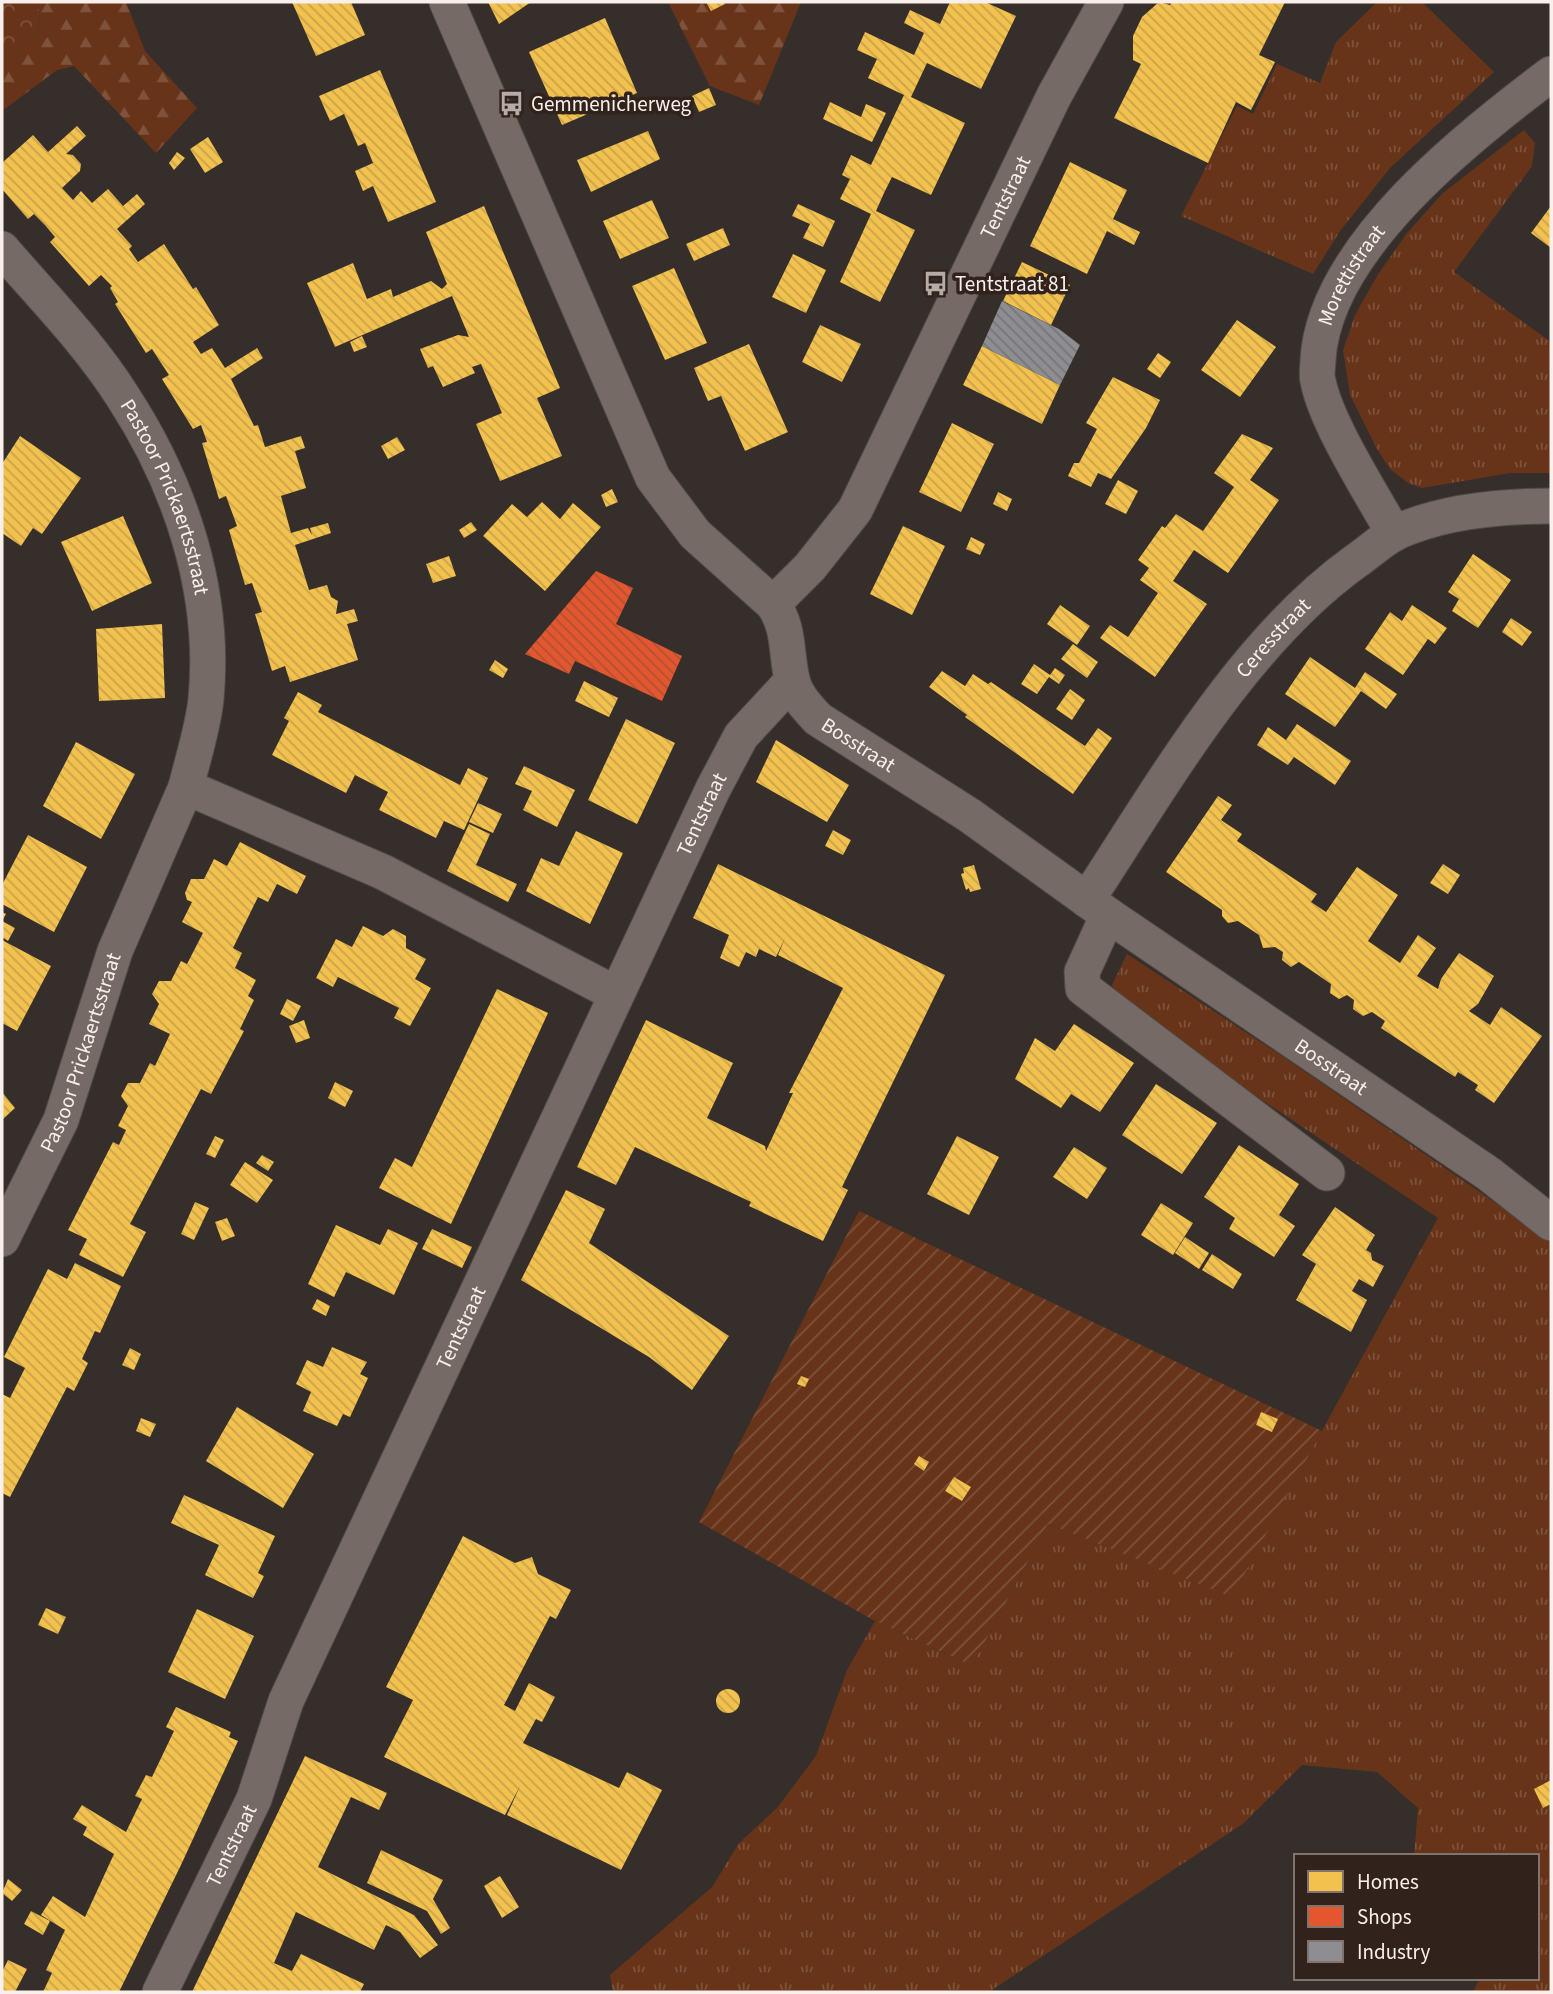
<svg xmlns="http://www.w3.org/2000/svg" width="1553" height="1994" font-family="'Source Sans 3',sans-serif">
	<defs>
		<pattern id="grass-tufts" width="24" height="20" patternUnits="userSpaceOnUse" patternTransform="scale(1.75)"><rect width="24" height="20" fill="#67341a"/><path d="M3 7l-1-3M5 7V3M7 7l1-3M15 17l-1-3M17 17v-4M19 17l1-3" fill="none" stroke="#7e523b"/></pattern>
		<pattern id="forest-firs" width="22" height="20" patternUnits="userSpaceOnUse" patternTransform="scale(1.75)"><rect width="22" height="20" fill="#67341a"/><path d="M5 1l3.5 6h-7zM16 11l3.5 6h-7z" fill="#7e523b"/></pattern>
		<pattern id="park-crowns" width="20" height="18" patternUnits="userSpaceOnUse" patternTransform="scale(1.75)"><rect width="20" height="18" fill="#67341a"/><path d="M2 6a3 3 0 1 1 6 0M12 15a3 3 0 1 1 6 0" fill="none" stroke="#7e523b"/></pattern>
		<pattern id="garden-furrows" width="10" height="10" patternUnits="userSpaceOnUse" patternTransform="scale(1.75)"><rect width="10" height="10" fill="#67341a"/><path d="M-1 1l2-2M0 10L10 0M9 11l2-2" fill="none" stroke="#7e523b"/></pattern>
		<pattern id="homes-back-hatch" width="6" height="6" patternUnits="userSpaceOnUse" patternTransform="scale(1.75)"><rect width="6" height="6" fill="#f2c14e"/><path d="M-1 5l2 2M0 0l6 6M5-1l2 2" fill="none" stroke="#c8a34c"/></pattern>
		<pattern id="shops-back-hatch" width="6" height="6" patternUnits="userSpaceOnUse" patternTransform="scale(1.75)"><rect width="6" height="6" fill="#e4572e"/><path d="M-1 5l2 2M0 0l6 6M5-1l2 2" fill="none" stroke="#ae5236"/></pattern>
		<pattern id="industry-back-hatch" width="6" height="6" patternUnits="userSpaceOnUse" patternTransform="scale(1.75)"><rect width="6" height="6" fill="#8d8d92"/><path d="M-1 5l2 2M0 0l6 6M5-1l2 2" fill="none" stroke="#767577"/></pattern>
	</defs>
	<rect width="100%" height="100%" fill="#362e2a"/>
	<g fill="url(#grass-tufts)">
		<polygon points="1377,2 1422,2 1494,72 1390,168 1340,231 1313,274 1181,216 1237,106 1253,114 1277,64 1320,83 1336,42"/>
		<polygon points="1524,130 1535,143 1532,166 1454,272 1551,342 1551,473 1510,473 1422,488 1408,483 1390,469 1377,449 1350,395 1343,350 1355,315 1377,276 1407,233 1443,193"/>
		<polygon points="1127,954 1285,1058 1551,1241 1551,1992 1473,1992 1480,1978 1537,1978 1537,1856 1414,1856 1418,1808 1377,1772 1302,1765 1244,1823 989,1992 613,1992 610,1975 712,1887 739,1843 777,1808 816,1756 847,1670 875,1621 972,1666 1048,1524 1232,1596 1438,1218 1118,1003 1112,985"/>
	</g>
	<g fill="url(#forest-firs)">
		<polygon points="35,2 126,2 145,51 197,108 156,153 74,66 57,70 2,111 2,66 38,34 40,12"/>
		<polygon points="668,2 801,2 759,105 710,86"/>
	</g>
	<polygon fill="url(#park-crowns)" points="2,2 35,2 40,12 38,34 2,66"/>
	<polygon fill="url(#garden-furrows)" points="859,1211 1322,1431 1232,1597 1048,1524 972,1666 875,1621 699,1522"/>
	<g fill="url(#homes-back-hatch)">
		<polygon points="292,2 351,2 365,35 316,56"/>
		<polygon points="488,2 531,2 499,24"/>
		<polygon points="706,2 723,2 725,4 711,11"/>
		<polygon points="950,2 985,2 1016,16 981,89 927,63 911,97 965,123 931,195 892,177 884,193 876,211 915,230 880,302 840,282 871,214 840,199 850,179 842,175 851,155 871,165 904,95 868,78 877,59 857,50 865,32 914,55 924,33 904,23 910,10 940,24"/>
		<polygon points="1159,2 1170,5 1172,2 1285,2 1259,55 1275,62 1251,110 1236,102 1208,163 1114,118 1141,64 1133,60 1133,36 1142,17"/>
		<polygon points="605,18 637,93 562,125 529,52"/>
		<polygon points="380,70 436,202 388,222 373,186 363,191 355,171 373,163 365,143 358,146 344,114 330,121 319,96"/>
		<polygon points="709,88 716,105 699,112 692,96"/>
		<polygon points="830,102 861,117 866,104 886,113 872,142 823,119"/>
		<polygon points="77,126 86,136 66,154 73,155 81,164 80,171 62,188 73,200 81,191 92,203 108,189 123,206 137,194 145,204 117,229 132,246 129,249 138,262 164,244 193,289 196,287 219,325 193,342 201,354 212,348 225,368 257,348 263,358 231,379 254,426 258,425 265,447 301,436 305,448 295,451 306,488 271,499 281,496 291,533 308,528 312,535 310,528 328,523 331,533 295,545 309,590 327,585 331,597 338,601 336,614 354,609 358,621 347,624 358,660 290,682 285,666 272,671 255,614 262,612 252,583 245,585 229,530 237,526 226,496 219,499 202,443 207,442 201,425 193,429 162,379 169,375 161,363 152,349 146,353 115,304 118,302 110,288 112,286 101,275 89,286 50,242 55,237 45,225 34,214 28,219 2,189 2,163 33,135 48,152"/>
		<polygon points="648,131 660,159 591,192 577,160"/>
		<polygon points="208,137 223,162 205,173 190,149"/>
		<polygon points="177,152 185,158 174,170 169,163"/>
		<polygon points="1070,162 1127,190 1113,219 1140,232 1134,245 1107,231 1087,274 1030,246"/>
		<polygon points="652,200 669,238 620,259 603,221"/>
		<polygon points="798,204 835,221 823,247 803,238 810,224 792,216"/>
		<polygon points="484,206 560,388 537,398 562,456 500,481 476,424 502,413 481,364 472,367 475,373 443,387 433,366 428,368 420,349 458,335 469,337 452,296 335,347 307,283 353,263 367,299 391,289 393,297 431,281 442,289 447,284 426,232"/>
		<polygon points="1551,206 1551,248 1531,233"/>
		<polygon points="723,228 730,245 694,261 686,244"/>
		<polygon points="793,254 826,270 806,313 772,297"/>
		<polygon points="1022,262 1070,285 1051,325 1003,301"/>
		<polygon points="674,268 707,343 665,360 632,286"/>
		<polygon points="1237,320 1276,347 1240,397 1201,370"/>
		<polygon points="820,325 861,344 842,382 802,362"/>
		<polygon points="362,336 367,347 354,352 350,342"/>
		<polygon points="749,344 788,432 745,451 721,396 708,401 694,368"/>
		<polygon points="982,346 1060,385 1042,424 963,385"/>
		<polygon points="1158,353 1171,362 1160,378 1147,369"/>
		<polygon points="1113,377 1160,400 1146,428 1111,479 1098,473 1091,487 1068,476 1074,463 1079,463 1097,429 1086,423"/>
		<polygon points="952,423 994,444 961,512 919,492"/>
		<polygon points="1242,434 1273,448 1250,480 1279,500 1228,573 1194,550 1173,581 1207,604 1155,677 1100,638 1110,625 1128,637 1158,593 1140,580 1149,568 1138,560 1162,526 1165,528 1176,514 1203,531 1234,487 1214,473"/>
		<polygon points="20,436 81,478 42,534 33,528 21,546 2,533 2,464"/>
		<polygon points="397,437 405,450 388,459 381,446"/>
		<polygon points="1118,480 1138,491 1126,514 1105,504"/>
		<polygon points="612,489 618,502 606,507 601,495"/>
		<polygon points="998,492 1012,499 1007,511 993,504"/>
		<polygon points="542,502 560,519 573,503 601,527 545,591 483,536 512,504 527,517"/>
		<polygon points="123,516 152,583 92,611 61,542"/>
		<polygon points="471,522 477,530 464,538 459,530"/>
		<polygon points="903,526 945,546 912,615 870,594"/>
		<polygon points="971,537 985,544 980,555 966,549"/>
		<polygon points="1473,554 1511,580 1478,628 1452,611 1459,599 1448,592"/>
		<polygon points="449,556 456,576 433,583 426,564"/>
		<polygon points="1060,605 1090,626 1077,645 1047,624"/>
		<polygon points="1412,605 1447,628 1435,644 1428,639 1403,675 1365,649 1390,612 1402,621"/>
		<polygon points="1511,618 1532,632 1522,646 1502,632"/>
		<polygon points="162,624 165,698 99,701 96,629"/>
		<polygon points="1073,644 1098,662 1087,678 1061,659"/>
		<polygon points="1310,657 1355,688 1365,672 1397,694 1386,709 1361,691 1335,727 1285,694"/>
		<polygon points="495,660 508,669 503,678 489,670"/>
		<polygon points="1034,664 1050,675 1055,668 1065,675 1059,684 1049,677 1037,694 1021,684"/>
		<polygon points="942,671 965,686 973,674 988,684 991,682 1085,746 1098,728 1112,738 1073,794 965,717 967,715 929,687"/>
		<polygon points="584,681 618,698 609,717 575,701"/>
		<polygon points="1070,689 1085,700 1072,720 1056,709"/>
		<polygon points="298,692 322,705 318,712 460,785 468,768 488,778 464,830 444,821 436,838 379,810 388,792 355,775 346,793 272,755 289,721 284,718"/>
		<polygon points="626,719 675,743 637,824 588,800"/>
		<polygon points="1297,724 1351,761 1335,785 1294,757 1288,765 1257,745 1268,727 1286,740"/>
		<polygon points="776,740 849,785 827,822 756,782"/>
		<polygon points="76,742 135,774 101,839 43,806"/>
		<polygon points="524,766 575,790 557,827 523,810 532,791 515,784"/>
		<polygon points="1218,796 1232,805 1221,820 1242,834 1237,841 1317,894 1311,902 1326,912 1357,867 1398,895 1368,941 1400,963 1418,935 1436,948 1417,976 1438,989 1441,979 1459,953 1494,976 1478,1004 1469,1011 1490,1025 1501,1007 1542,1036 1494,1103 1475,1090 1478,1085 1458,1072 1455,1077 1381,1028 1385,1021 1372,1012 1363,1016 1353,1009 1354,1000 1347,995 1339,999 1330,993 1331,984 1299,962 1291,967 1282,960 1283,952 1275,947 1263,948 1259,935 1238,921 1228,923 1222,916 1222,910 1166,872"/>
		<polygon points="478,803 502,814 493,833 469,822"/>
		<polygon points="469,824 490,834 476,865 517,884 508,902 447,871"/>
		<polygon points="833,830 851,840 843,855 825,846"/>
		<polygon points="576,831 623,853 590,924 526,891 541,858 559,866"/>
		<polygon points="28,835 87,867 54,932 2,904 2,885"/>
		<polygon points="240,842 306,876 297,894 277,884 268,902 258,897 233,948 242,953 235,968 256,980 248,996 254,1000 240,1029 244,1031 211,1094 201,1089 130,1224 146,1232 123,1277 79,1255 87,1239 68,1230 113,1142 119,1145 126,1130 118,1126 128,1106 121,1096 128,1083 140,1083 150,1063 155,1066 170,1034 149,1024 159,1004 152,994 159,981 171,981 181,961 187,964 203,933 182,922 192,902 187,900 185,893 191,879 204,879 214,859 227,866"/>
		<polygon points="718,864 945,975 842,1187 848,1190 823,1241 749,1206 751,1202 635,1147 616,1185 577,1167 646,1020 733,1063 707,1118 765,1146 766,1151 793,1093 789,1093 843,988 778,955 785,938 776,957 759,949 756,957 746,952 739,967 720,958 729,935 693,918"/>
		<polygon points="1443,864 1460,875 1448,894 1430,883"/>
		<polygon points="974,865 981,889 970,892 969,888 966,890 961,874 964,873 963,868"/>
		<polygon points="2,912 6,914 2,921 15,928 8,941 2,937"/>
		<polygon points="363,926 383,936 393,929 406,936 406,948 426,959 415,979 431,988 410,1026 394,1018 399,1008 338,977 333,987 316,978 336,939 352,947"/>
		<polygon points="2,940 51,966 17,1031 2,1023"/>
		<polygon points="497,989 548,1013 451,1224 379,1188 395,1158 412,1167"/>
		<polygon points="287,999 301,1006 293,1021 280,1014"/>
		<polygon points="304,1020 310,1038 296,1043 289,1026"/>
		<polygon points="1074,1024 1134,1063 1100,1112 1071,1094 1061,1108 1015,1079 1035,1038 1055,1051"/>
		<polygon points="335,1082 353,1091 345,1107 328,1098"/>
		<polygon points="1156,1084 1217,1123 1182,1174 1122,1135"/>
		<polygon points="2,1092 15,1108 2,1120"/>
		<polygon points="215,1136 224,1140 215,1158 206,1154"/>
		<polygon points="957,1136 999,1157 969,1215 927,1194"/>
		<polygon points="1239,1145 1299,1184 1279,1215 1295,1226 1274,1257 1229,1229 1235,1218 1204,1197"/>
		<polygon points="1074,1147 1107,1168 1087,1199 1053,1177"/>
		<polygon points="262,1155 274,1162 268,1171 256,1163"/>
		<polygon points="245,1162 273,1180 257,1203 230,1185"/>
		<polygon points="566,1190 605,1209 589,1243 729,1336 692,1390 649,1357 521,1280"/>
		<polygon points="195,1202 209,1208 194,1240 181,1234"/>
		<polygon points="1161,1203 1193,1223 1173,1255 1141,1235"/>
		<polygon points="1335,1207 1375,1235 1366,1250 1371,1253 1372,1260 1384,1266 1373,1287 1359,1279 1352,1291 1367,1300 1351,1332 1296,1300 1316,1264 1302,1255"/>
		<polygon points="227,1218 235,1236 222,1241 215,1222"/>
		<polygon points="336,1225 380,1245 388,1229 418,1243 394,1295 346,1272 334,1297 308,1284"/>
		<polygon points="432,1229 472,1247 462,1268 422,1249"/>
		<polygon points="1185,1237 1209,1253 1199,1269 1175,1253"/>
		<polygon points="1212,1254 1242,1274 1233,1289 1202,1270"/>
		<polygon points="75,1263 121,1286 100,1333 95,1331 82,1359 88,1363 74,1391 67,1387 10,1497 2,1493 2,1394 10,1398 25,1368 4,1357 48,1269 67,1279"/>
		<polygon points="317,1299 330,1306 326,1316 312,1309"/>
		<polygon points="332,1347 367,1362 360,1374 368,1378 350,1417 343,1414 337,1426 303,1411 311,1392 296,1384 307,1360 323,1367"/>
		<polygon points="130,1348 141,1354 134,1370 122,1365"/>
		<polygon points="801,1376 809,1379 805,1387 797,1384"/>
		<polygon points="237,1407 314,1454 283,1508 206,1461"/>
		<polygon points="1261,1412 1278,1419 1272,1432 1256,1425"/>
		<polygon points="141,1418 156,1424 150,1437 136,1431"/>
		<polygon points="919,1456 929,1462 924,1471 914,1464"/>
		<polygon points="954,1477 971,1487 962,1501 945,1491"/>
		<polygon points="184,1495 275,1536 258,1573 264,1576 253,1598 205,1575 219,1545 171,1523"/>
		<polygon points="463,1536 515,1563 532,1557 538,1574 571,1590 556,1619 550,1616 504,1705 515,1711 529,1683 555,1697 542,1722 536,1719 523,1743 619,1788 627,1772 662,1790 621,1870 507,1815 520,1786 505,1815 384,1757 413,1700 386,1687"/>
		<polygon points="46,1608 66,1617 58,1634 38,1625"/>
		<polygon points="197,1609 254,1636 225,1699 168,1672"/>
		<circle cx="728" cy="1701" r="12"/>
		<polygon points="176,1707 231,1732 229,1737 238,1741 181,1865 119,1992 43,1992 52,1973 46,1970 65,1930 41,1915 53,1896 85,1917 114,1854 83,1835 87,1827 73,1819 82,1805 126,1832 142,1799 135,1796 146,1775 152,1777 174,1731 166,1727"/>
		<polygon points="305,1756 387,1793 379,1810 351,1797 318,1867 414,1915 438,1945 420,1958 400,1932 386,1925 374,1950 296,1912 274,1963 292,1971 301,1954 364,1984 360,1992 192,1992"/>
		<polygon points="1551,1780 1551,1804 1543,1808 1534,1789"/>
		<polygon points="381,1850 443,1880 433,1899 450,1928 441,1934 427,1911 367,1883"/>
		<polygon points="500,1876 519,1907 502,1918 484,1886"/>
		<polygon points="8,1879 22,1890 12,1901 2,1893"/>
		<polygon points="31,1911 50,1921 43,1935 24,1924"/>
		<polygon points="8,1960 27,1969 15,1992 2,1992 2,1972"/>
	</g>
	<polygon fill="url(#shops-back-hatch)" points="596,571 633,588 616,624 682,656 662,701 575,661 569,674 525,654"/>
	<polygon fill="url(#industry-back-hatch)" points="1002,301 1059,329 1080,345 1060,385 982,346"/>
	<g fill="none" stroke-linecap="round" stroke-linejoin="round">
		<defs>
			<g id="minor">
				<path id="s1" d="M447,2L653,478L695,534L773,604C791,630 785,654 793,683C797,697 808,708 818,719L969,815L1108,915L1489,1174L1551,1223"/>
				<path id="s2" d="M2,249C43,297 89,343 123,397C181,486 216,592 206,699C203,728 193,758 186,787L383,872L616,994"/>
				<path id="s3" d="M1394,534C1372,494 1326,423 1318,381C1316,375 1318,366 1318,360C1324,249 1468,136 1551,74"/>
				<path id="s4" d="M773,604L810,567L855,510L1054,96L1106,2"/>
				<path id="s5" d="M1087,900C1163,784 1243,642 1356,561C1369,552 1382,540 1395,533C1442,511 1500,506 1551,506"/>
				<polyline points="1108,915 1082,972 1083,988 1327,1173"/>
				<path id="s6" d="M2,1239L61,1120L115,951L186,787"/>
				<path id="s7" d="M160,1992L254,1799L286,1701L713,789L741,736L792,681"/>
			</g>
		</defs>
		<use href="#minor" stroke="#514a46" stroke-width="37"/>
		<use href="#minor" stroke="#766a66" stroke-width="35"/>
	</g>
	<defs>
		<symbol id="bus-bare" viewBox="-9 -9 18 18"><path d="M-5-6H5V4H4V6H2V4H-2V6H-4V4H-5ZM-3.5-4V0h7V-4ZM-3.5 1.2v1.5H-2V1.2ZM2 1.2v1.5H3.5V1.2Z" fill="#b5aca7" stroke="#31221c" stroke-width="2.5" paint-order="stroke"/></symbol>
	</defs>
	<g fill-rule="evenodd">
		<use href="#bus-bare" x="494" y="86" width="35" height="35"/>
		<use href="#bus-bare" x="918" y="266" width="35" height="35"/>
	</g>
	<g text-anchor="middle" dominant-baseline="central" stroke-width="7" stroke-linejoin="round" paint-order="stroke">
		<g font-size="21" fill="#faf0eb" stroke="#31221c" text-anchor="start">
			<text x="531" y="104">Gemmenicherweg</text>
			<text x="955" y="284">Tentstraat 81</text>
		</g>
		<g font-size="21" fill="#faf0eb" stroke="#31221c">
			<text stroke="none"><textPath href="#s4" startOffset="472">Tentstraat</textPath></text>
			<text stroke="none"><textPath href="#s3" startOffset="285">Morettistraat</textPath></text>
			<text stroke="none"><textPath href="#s2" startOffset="301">Pastoor Prickaertsstraat</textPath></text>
			<text stroke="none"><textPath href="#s5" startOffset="322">Ceresstraat</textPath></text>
			<text stroke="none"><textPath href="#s1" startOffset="868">Bosstraat</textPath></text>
			<text stroke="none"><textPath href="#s7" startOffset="1297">Tentstraat</textPath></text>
			<text stroke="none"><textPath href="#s6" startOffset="203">Pastoor Prickaertsstraat</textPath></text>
			<text stroke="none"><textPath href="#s1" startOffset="1440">Bosstraat</textPath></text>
			<text stroke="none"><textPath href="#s7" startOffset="730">Tentstraat</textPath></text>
			<text stroke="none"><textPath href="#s7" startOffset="163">Tentstraat</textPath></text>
		</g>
	</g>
	<rect width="1553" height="1994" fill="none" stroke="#faf0eb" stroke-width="7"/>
	<rect x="1294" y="1854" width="245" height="126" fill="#31221c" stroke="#81746f" stroke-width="2"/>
	<rect x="1308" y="1871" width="35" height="21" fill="#f2c14e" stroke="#81746f" stroke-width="2"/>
	<text x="1357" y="1889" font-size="21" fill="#faf0eb">Homes</text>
	<rect x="1308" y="1906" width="35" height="21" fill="#e4572e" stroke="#81746f" stroke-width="2"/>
	<text x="1357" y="1924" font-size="21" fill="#faf0eb">Shops</text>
	<rect x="1308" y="1941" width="35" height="21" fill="#8d8d92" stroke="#81746f" stroke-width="2"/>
	<text x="1357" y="1959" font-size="21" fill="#faf0eb">Industry</text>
</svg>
